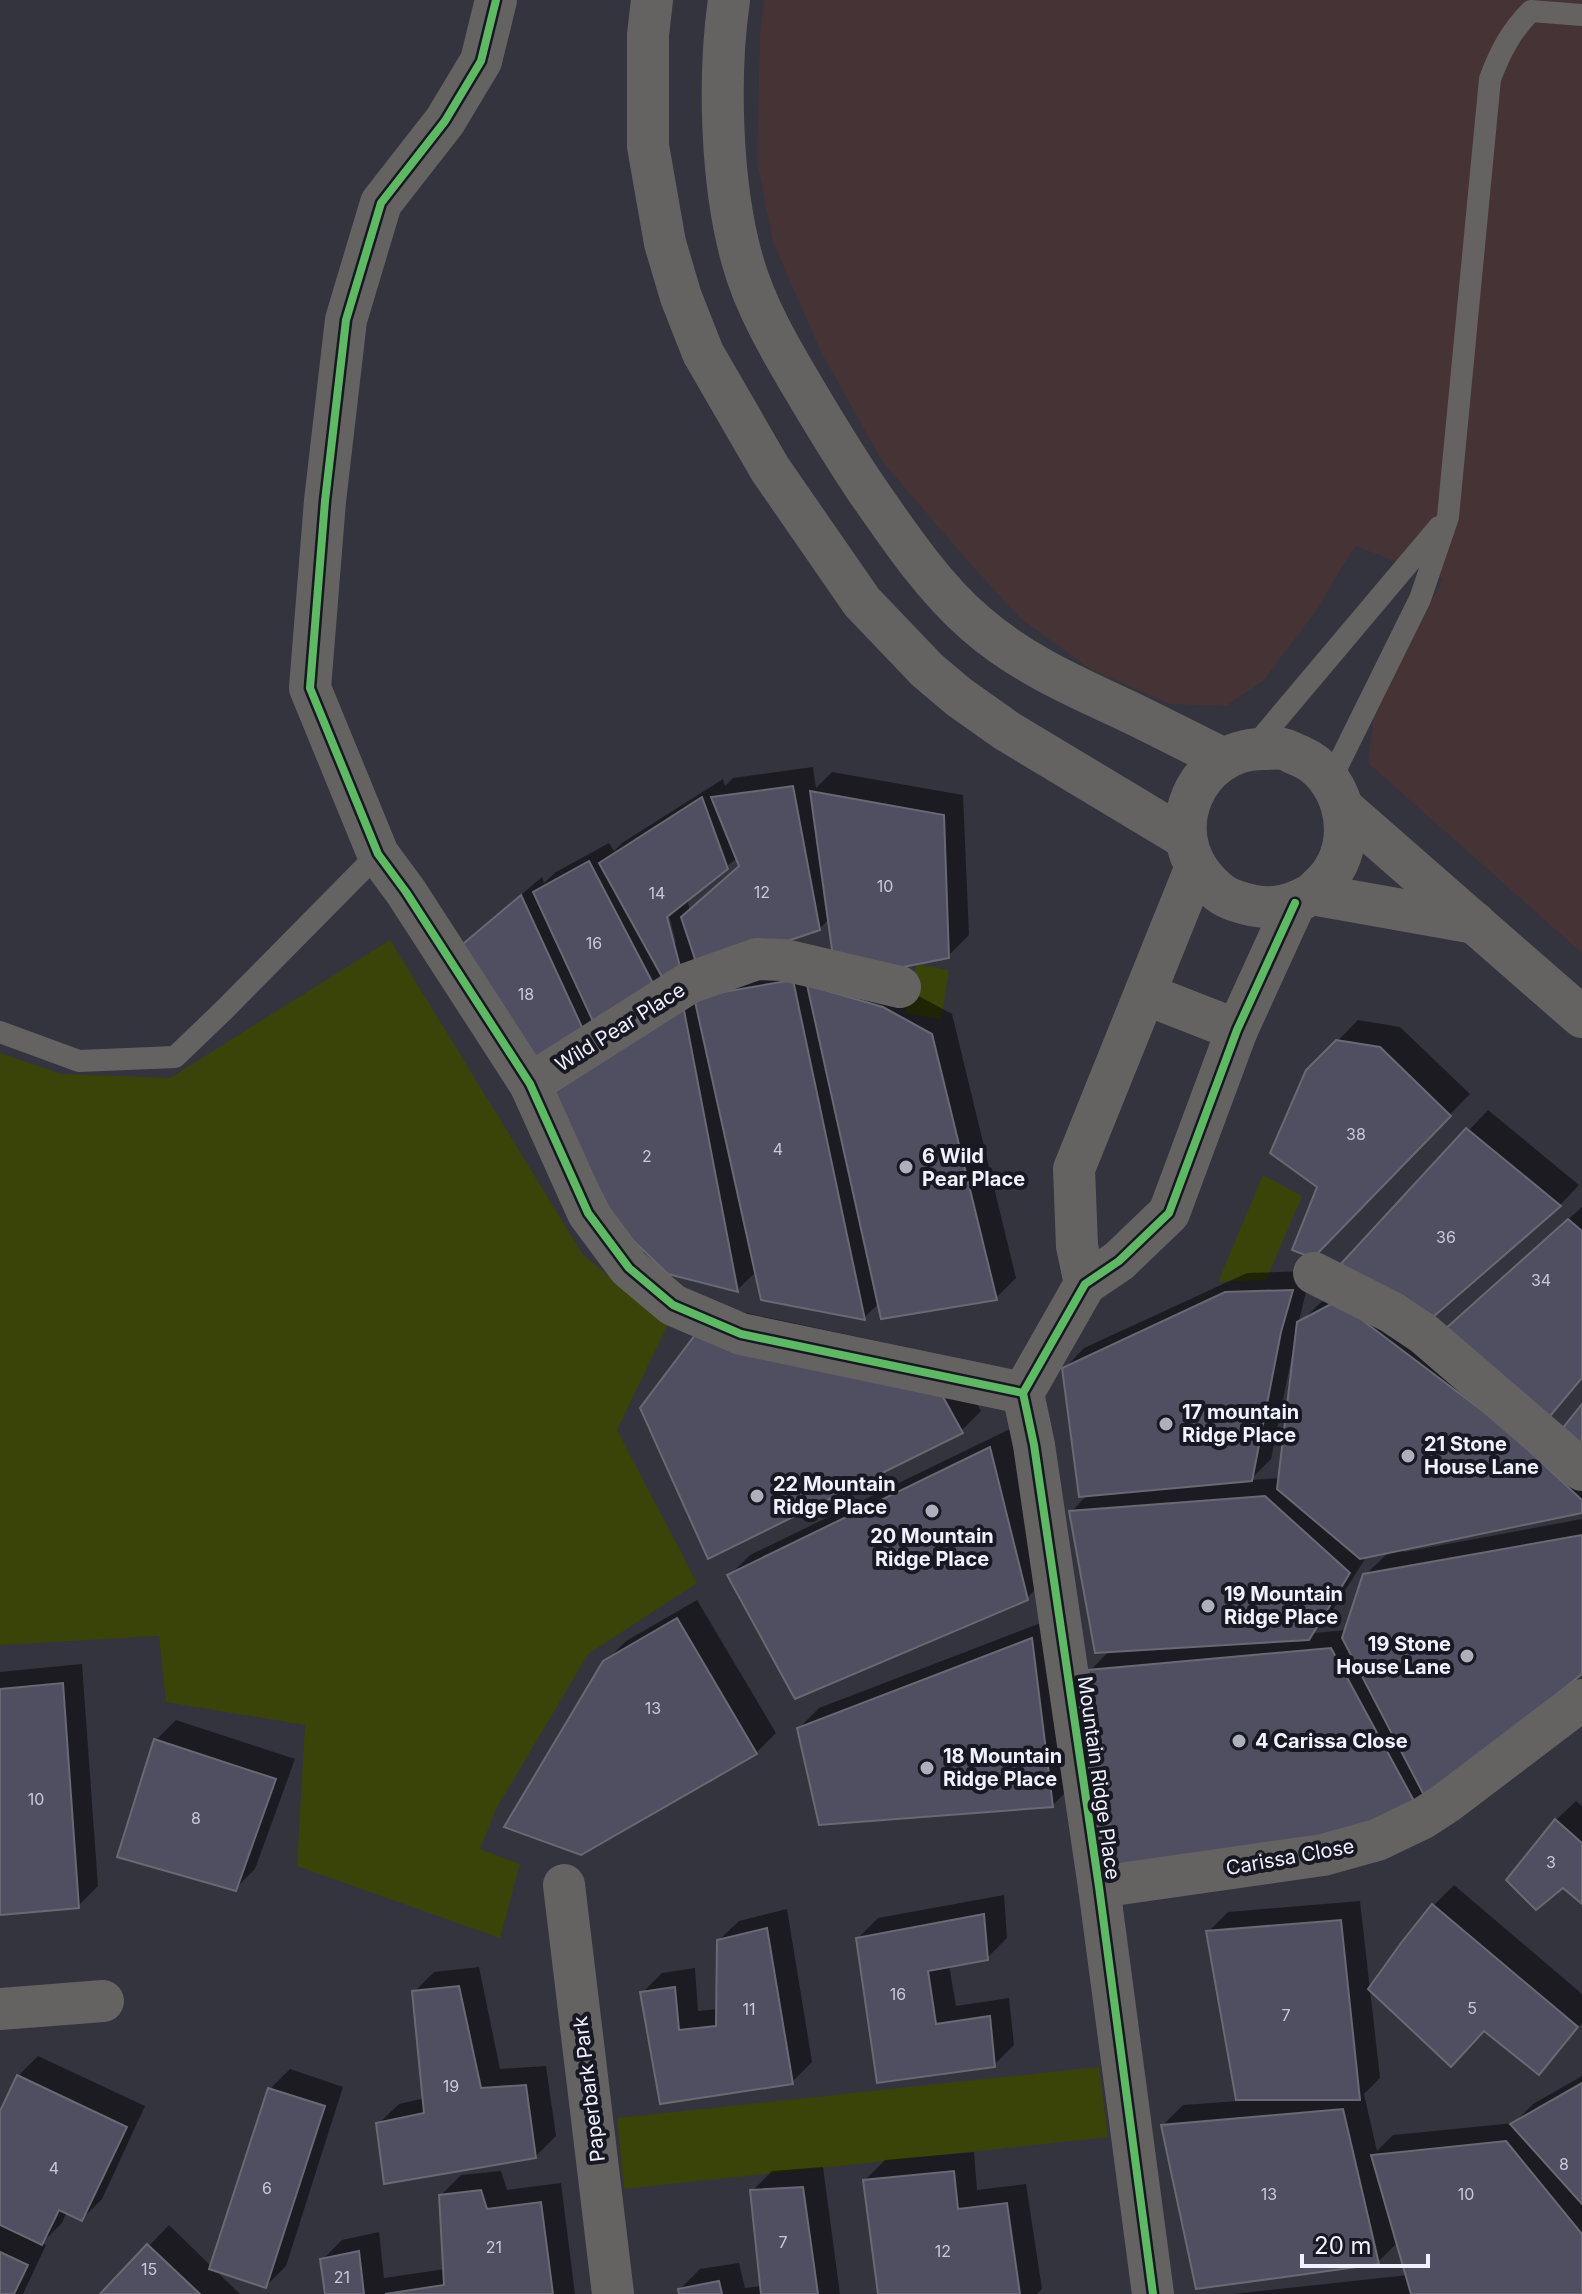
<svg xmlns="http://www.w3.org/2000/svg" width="1582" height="2294" font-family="Inter,sans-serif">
	<rect width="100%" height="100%" fill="#34343f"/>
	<polygon fill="#453335" points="764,0 1582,0 1582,953 1368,763 1374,715 1443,579 1355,546 1314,614 1263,681 1226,706 1170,704 1090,669 1020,618 964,557 882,461 820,350 773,242 757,161 760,31"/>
	<g fill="#3a4409">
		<polygon points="390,940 583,1255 668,1324 617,1430 697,1583 588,1654 496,1809 480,1849 520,1864 500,1938 297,1866 305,1725 166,1702 159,1636 0,1645 0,1053 61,1074 170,1078"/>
		<polygon points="916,964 949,970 941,1019 905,1013"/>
		<polygon points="1263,1175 1302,1196 1266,1280 1218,1282"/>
		<polygon points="1099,2067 1108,2137 624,2189 617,2118"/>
	</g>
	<g fill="#0007" fill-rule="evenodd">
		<path d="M813,767L816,788L832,772L963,795L969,935L948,956L830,918L819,929L696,956L681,972L586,1037L480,930L542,877L544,883L556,872L609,843L614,851L622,843L723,779L725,786L733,778ZM738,857L741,865L690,911L687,899ZM667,907L676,943L670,937L663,908Z"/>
		<polygon points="812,962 904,988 952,1014 1016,1278 996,1298 880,1302 864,1318 757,1271 737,1290 550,1086 703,987"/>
		<polygon points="1358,1020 1400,1027 1470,1094 1312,1255 1319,1187 1308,1071"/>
		<path d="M1488,1110L1579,1185L1560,1205L1425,1322L1582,1462V1511L1403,1548L1404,1552L1582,1519V1672L1418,1810L1090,1671L1110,1650L1071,1512L1088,1494L1064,1369L1084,1348L1247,1273L1311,1271L1298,1325L1320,1303L1360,1281L1340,1268ZM1293,1350L1296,1351L1280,1478L1250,1480L1271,1459ZM1390,1551L1365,1575L1347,1630L1313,1633L1328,1617L1367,1556Z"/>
		<polygon points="1582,1207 1582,1379 1545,1420 1467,1310"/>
		<polygon points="723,1308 952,1357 981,1411 961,1431"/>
		<polygon points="1010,1429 1047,1578 1027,1598 730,1575 750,1555"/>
		<polygon points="697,1600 776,1733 756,1753 605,1662 626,1641"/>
		<polygon points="1051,1619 1072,1786 1052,1806 799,1728 819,1708"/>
		<polygon points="82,1664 98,1886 78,1906 0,1913 0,1672"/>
		<polygon points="176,1720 295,1759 255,1869 235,1889 156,1740"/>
		<polygon points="1576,1801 1582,1806 1582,1901 1556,1820"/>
		<polygon points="1454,1885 1582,1994 1582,2023 1559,2052 1539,2072 1485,2029 1402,1944 1434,1905"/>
		<polygon points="1004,1895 1007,1938 987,1958 949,1965 956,2006 1009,1998 1014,2045 994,2065 879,2081 858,1938 878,1918"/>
		<polygon points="1360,1901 1380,2078 1364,2094 1377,2151 1393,2135 1514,2123 1533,2104 1582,2076 1582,2294 1413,2294 1411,2292 1411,2294 1233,2294 1408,2275 1398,2242 1378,2262 1163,2125 1183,2105 1238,2101 1208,1932 1228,1912"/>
		<polygon points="787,1909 812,2062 792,2082 662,2102 642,1993 662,1973 695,1968 698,2011 718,2009 718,1941 739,1921"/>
		<polygon points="479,1967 500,2069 546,2066 556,2136 536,2156 378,2124 399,2104 425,2098 414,1992 434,1972"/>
		<polygon points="38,2056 145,2106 102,2199 82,2219 67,2212 62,2223 42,2243 46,2245 23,2294 0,2294 0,2116 18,2076"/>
		<polygon points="290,2069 343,2087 286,2266 266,2286 214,2269 240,2294 103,2294 169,2225 212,2267 270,2089"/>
		<polygon points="974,2152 977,2190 1026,2184 1042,2289 1037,2294 880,2294 865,2180 885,2160"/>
		<polygon points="823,2167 840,2294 681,2294 680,2289 700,2269 739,2263 745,2288 762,2286 752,2191 772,2171"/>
		<polygon points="501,2171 507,2190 561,2183 575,2294 327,2294 322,2260 342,2240 379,2232 384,2278 445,2269 441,2195 461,2175"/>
	</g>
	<g fill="#4f4f61" stroke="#696973" stroke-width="2">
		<polygon points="793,786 820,930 699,971 681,917 739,866 711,797"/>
		<polygon points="810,791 944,815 949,958 893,969 834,964"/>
		<polygon points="702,797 728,869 667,917 682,974 666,984 599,863"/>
		<polygon points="589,861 658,993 597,1030 533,892"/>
		<polygon points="521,895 587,1038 532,1071 457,949"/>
		<polygon points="793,980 865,1320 761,1300 694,997"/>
		<polygon points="807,985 883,1007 932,1034 997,1300 881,1319"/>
		<polygon points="683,1005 738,1292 668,1274 618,1226 547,1086"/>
		<polygon points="1336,1040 1380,1047 1451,1116 1313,1258 1292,1250 1317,1187 1270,1153 1306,1070"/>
		<polygon points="1466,1128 1561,1206 1425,1324 1337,1268"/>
		<polygon points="1568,1219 1582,1231 1582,1378 1545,1422 1444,1330"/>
		<polygon points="1293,1290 1281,1332 1252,1481 1079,1497 1062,1368 1225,1292"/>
		<polygon points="1337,1301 1500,1424 1582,1500 1582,1513 1360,1559 1277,1489 1297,1322"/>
		<polygon points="701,1327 932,1377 963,1433 708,1559 640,1408"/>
		<polygon points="1582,1404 1582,1455 1558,1434"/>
		<polygon points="990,1447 1028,1600 795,1699 727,1575"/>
		<polygon points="1265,1496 1350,1573 1309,1640 1095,1653 1069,1511"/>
		<polygon points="1582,1535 1582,1674 1426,1799 1342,1638 1363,1574"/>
		<polygon points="677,1618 757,1754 581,1855 504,1827 603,1661"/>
		<polygon points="1032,1638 1053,1807 819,1825 797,1728"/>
		<polygon points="1331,1648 1420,1812 1360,1837 1111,1866 1088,1670"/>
		<polygon points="63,1683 79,1908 0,1915 0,1689"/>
		<polygon points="154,1739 276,1779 236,1891 117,1857"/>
		<polygon points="1555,1819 1582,1843 1582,1904 1563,1888 1536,1910 1506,1880"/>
		<polygon points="1432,1904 1578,2027 1539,2075 1484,2031 1451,2067 1368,1989 1401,1943"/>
		<polygon points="984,1914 988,1960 928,1971 936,2024 990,2016 995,2067 877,2083 856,1938"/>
		<polygon points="1341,1920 1360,2100 1236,2100 1206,1931"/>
		<polygon points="767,1928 793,2084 660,2104 640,1992 675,1987 679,2030 716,2026 717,1940"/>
		<polygon points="459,1986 481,2088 526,2085 536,2158 384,2184 376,2123 424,2113 412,1991"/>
		<polygon points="17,2075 127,2127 82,2221 59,2210 42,2245 0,2225 0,2111"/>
		<polygon points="1582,2083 1582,2204 1510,2124"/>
		<polygon points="268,2088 325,2106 266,2288 209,2269"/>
		<polygon points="1343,2109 1379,2264 1196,2289 1161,2125"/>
		<polygon points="1506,2141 1582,2234 1582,2294 1411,2294 1371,2155"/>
		<polygon points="954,2171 958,2209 1007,2203 1020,2294 878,2294 863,2180"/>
		<polygon points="803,2187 818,2294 761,2294 750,2190"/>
		<polygon points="481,2190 487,2209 541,2202 553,2294 385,2294 444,2285 439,2195"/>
		<polygon points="147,2244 200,2294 100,2294"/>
		<polygon points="359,2251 364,2294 325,2294 320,2259"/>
		<polygon points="0,2252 28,2265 14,2294 0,2294"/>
		<polygon points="719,2281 722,2294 679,2294 678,2289"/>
	</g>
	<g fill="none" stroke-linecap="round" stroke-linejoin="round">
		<g stroke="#656362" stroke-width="22">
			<polyline points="1252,749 1439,527"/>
			<path d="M1330,781L1420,599L1448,517L1490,79C1500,52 1511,31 1531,11L1582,15"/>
			<polyline points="0,1032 79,1061 175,1057 224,1010 378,854"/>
		</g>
		<g stroke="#656362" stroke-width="42">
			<polyline points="496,0 481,61 445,121 381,203 346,320 325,501 310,688 378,854 406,892 530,1084 588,1213 629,1268 673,1305 741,1334 1023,1393"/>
			<polyline points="652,0 648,35 648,146 665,243 681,297 703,353 770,469 862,602 927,670 959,697 1007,731 1185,838"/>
			<path d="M729,0C718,76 721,184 742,259C755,307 782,352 807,394C826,426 845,457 865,487C897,533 932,586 975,623C1018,661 1069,684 1121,708C1155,724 1189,742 1224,759"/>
			<polyline points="1343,808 1582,1017"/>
			<path d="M1312,894C1319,887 1328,880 1333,871C1358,833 1342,774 1300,756C1294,754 1288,750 1283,749C1277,748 1270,749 1264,749C1196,748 1160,831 1207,881C1217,891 1223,897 1236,901C1265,911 1286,909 1312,894L1475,923"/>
			<polyline points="1145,994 1237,1030"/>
			<polyline points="530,1084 689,983 757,959 784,960 900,987"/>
			<polyline points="1314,1273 1391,1312 1424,1334 1582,1470"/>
			<polyline points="1085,1284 1077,1246 1074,1169 1195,869"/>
			<polyline points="564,1885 613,2294"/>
			<polyline points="1099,1887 1323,1855 1377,1840 1423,1818 1446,1803 1582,1700"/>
			<polyline points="0,2009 103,2001"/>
			<polyline points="1153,2294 1099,1887 1034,1445 1023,1393 1085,1284 1119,1261 1169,1213 1237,1030 1295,903"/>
		</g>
		<defs>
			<g id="cycleway">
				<polyline points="496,0 481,61 445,121 381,203 346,320 325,501 310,688 378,854 406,892 530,1084 588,1213 629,1268 673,1305 741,1334 1023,1393"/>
				<polyline points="1153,2294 1099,1887 1034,1445 1023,1393 1085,1284 1119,1261 1169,1213 1237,1030 1295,903"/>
			</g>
		</defs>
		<use href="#cycleway" stroke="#181822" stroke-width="13"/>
		<use href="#cycleway" stroke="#5cba63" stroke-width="8"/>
	</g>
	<g fill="#aeafbc" stroke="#181822" stroke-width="3">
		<circle cx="906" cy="1167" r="8"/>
		<circle cx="1166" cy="1424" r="8"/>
		<circle cx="1408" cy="1456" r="8"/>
		<circle cx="757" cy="1496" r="8"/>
		<circle cx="932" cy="1511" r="8"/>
		<circle cx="1208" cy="1606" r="8"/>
		<circle cx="1467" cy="1656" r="8"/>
		<circle cx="1239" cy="1741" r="8"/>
		<circle cx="927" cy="1768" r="8"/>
	</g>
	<g text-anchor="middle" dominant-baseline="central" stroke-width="8" stroke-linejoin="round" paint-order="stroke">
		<g font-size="16" fill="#c8c8d8">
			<text x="885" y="886">10</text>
			<text x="762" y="892">12</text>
			<text x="657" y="893">14</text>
			<text x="594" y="943">16</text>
			<text x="526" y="994">18</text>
			<text x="1356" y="1134">38</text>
			<text x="778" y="1149">4</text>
			<text x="647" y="1156">2</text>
			<text x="1446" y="1237">36</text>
			<text x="1541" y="1280">34</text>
			<text x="653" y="1708">13</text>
			<text x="36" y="1799">10</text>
			<text x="196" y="1818">8</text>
			<text x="1551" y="1862">3</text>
			<text x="898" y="1994">16</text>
			<text x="1472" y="2008">5</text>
			<text x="749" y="2009">11</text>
			<text x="1286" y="2015">7</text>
			<text x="451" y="2086">19</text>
			<text x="1564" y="2164">8</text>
			<text x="54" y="2168">4</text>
			<text x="267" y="2188">6</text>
			<text x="1269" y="2194">13</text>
			<text x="1466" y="2194">10</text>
			<text x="783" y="2242">7</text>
			<text x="494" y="2247">21</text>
			<text x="943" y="2251">12</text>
			<text x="149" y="2269">15</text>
			<text x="342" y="2277">21</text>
		</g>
		<g font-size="20" fill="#f0f1ff" stroke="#181822">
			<text transform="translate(620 1027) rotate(-32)">Wild Pear Place</text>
			<text transform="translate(1099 1778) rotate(82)">Mountain Ridge Place</text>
			<text transform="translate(1290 1857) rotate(-10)">Carissa Close</text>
			<text transform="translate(589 2089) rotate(-97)">Paperbark Park</text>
		</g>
		<g font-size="20" font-weight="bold" fill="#f0f1ff" stroke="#181822" text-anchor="start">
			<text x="922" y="1156">6 Wild<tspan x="922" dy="23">Pear Place</tspan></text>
			<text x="1182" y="1412">17 mountain<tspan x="1182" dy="23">Ridge Place</tspan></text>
			<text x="1424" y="1444">21 Stone<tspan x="1424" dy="23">House Lane</tspan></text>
			<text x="773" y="1484">22 Mountain<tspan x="773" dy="23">Ridge Place</tspan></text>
			<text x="932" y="1536" text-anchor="middle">20 Mountain<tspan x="932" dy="23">Ridge Place</tspan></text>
			<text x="1224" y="1594">19 Mountain<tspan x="1224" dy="23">Ridge Place</tspan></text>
			<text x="1451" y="1644" text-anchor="end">19 Stone<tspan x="1451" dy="23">House Lane</tspan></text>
			<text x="1255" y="1741">4 Carissa Close</text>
			<text x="943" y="1756">18 Mountain<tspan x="943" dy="23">Ridge Place</tspan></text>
		</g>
	</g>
	<path d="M1302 2254v12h126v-12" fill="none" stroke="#f0f1ff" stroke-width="4"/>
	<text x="1314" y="2254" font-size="24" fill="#f0f1ff" stroke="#181822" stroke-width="6" paint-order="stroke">20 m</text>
</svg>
